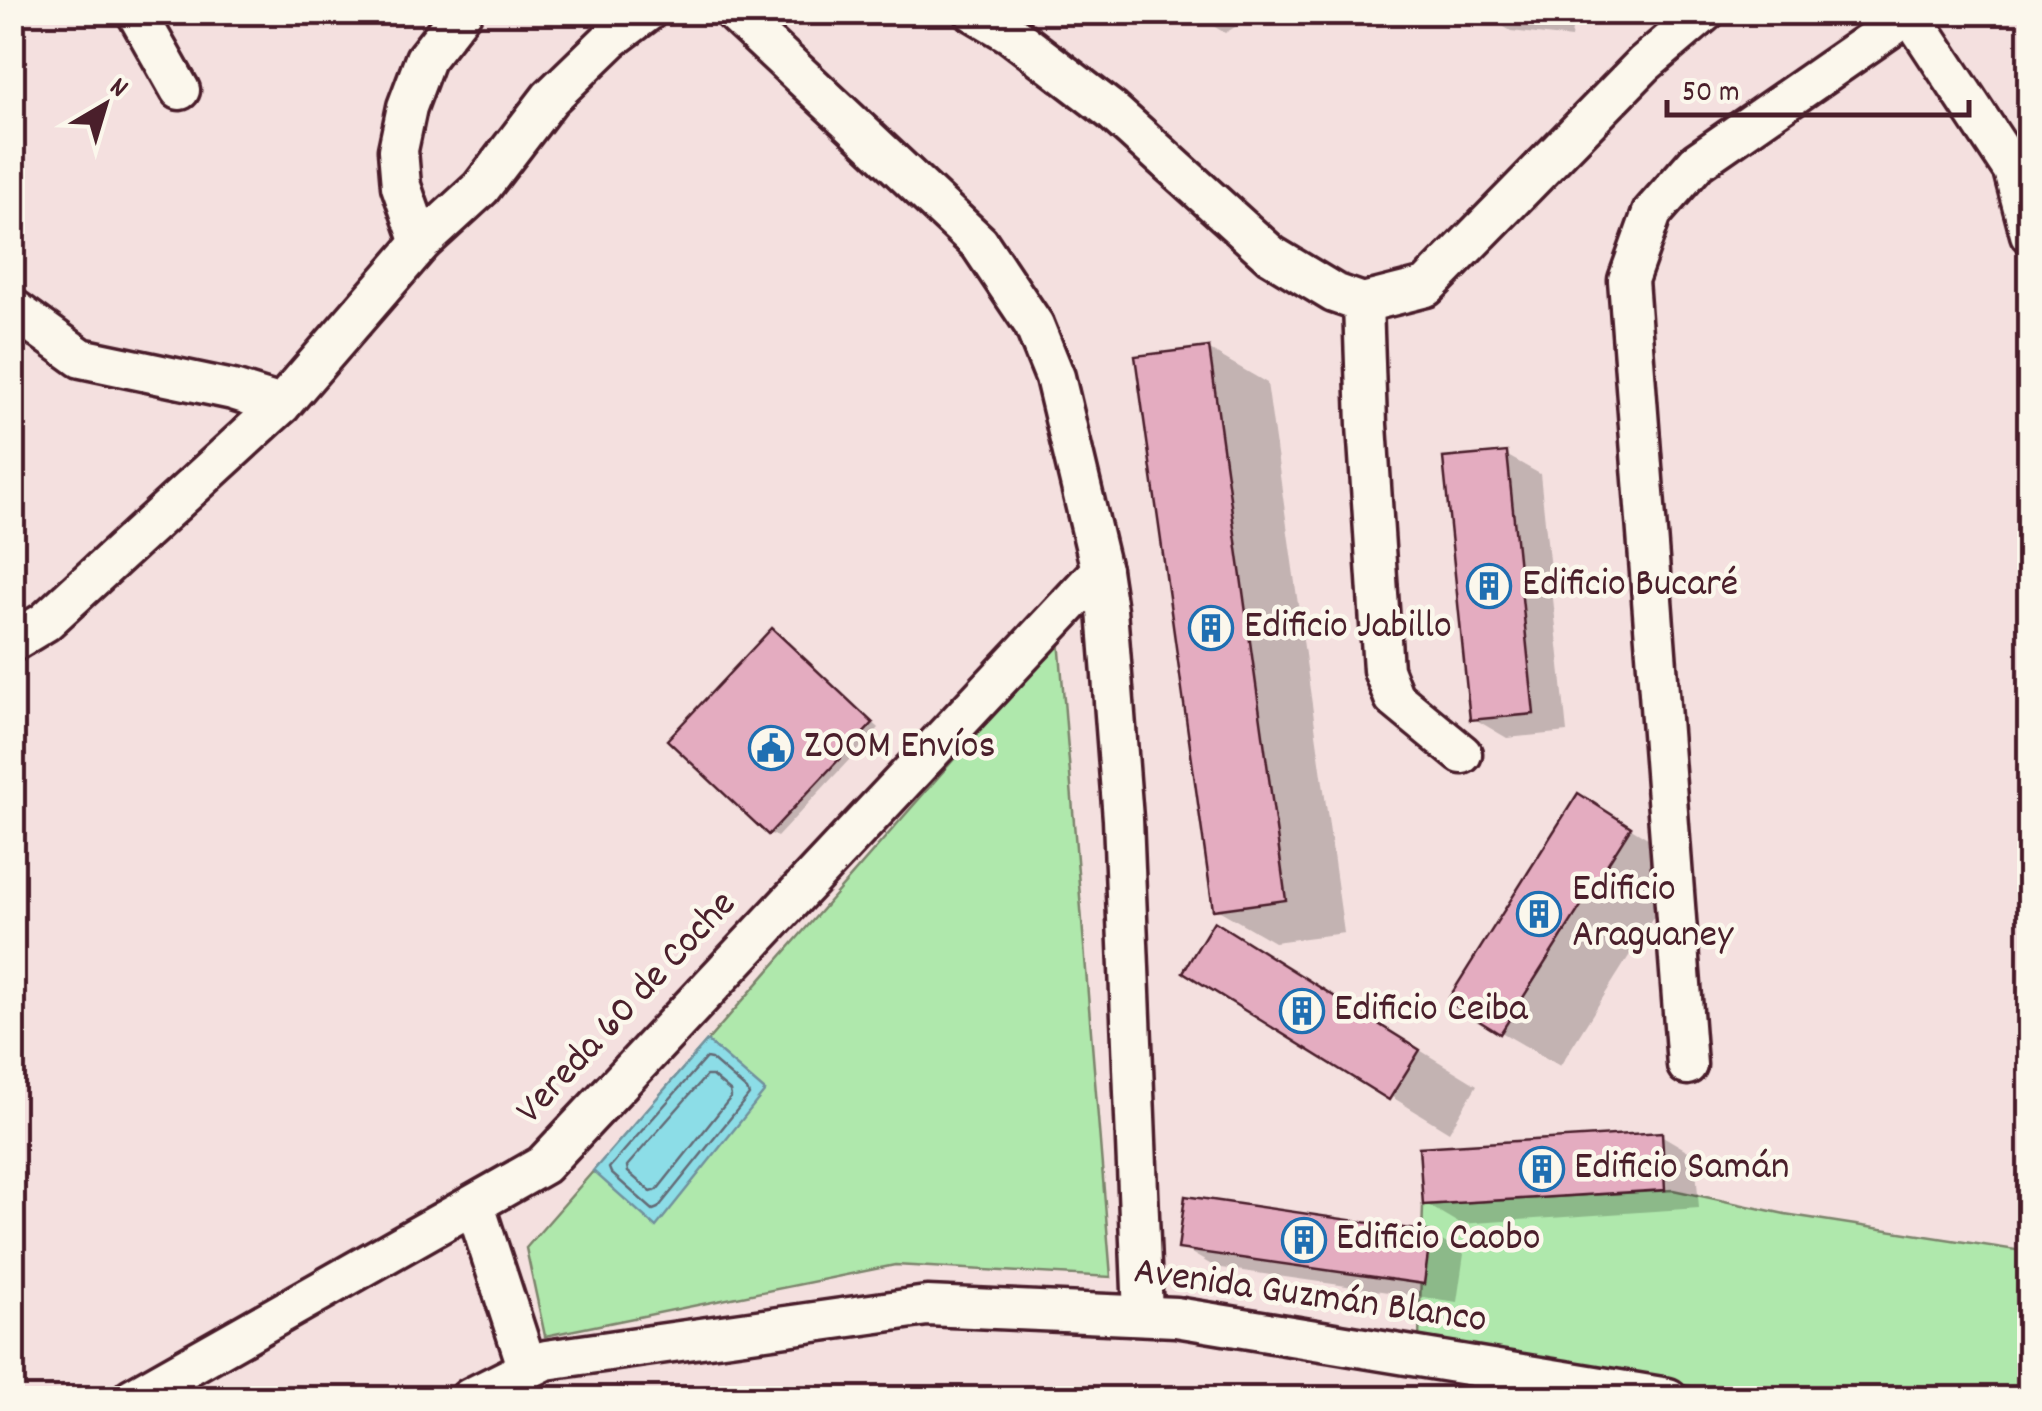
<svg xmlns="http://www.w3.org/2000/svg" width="2042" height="1411" font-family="Dekko,sans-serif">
	<rect width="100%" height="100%" fill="#f4e0df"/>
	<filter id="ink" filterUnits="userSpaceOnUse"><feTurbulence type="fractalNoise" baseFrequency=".01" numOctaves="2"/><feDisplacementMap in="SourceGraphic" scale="20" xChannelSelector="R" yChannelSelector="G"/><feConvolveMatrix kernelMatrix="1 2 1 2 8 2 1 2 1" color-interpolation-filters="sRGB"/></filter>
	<g filter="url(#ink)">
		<g fill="#afe8ac" stroke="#7c846c" stroke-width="2.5">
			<polygon points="1059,639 1111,1277 895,1265 545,1336 526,1248"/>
			<polygon points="1673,1190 1785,1214 2029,1252 2029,1398 1761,1398 1419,1340 1423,1205"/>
		</g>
		<polygon fill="#8cdde7" stroke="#72919c" stroke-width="2.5" points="707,1041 765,1091 656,1227 593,1171"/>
		<g fill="#0003">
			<polygon points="1190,12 1260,12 1225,33"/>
			<polygon points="1479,12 1574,12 1571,38 1511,31"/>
			<polygon points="1208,349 1267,383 1344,933 1274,942 1215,908"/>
			<polygon points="1506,455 1540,474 1567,732 1507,738 1473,718"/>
			<polygon points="773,631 879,728 777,837 769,833"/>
			<polygon points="1579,797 1688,862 1560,1066 1501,1032"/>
			<polygon points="1215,925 1477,1085 1449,1132 1187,971"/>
			<polygon points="1661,1135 1695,1155 1699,1208 1460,1224 1426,1204"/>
			<polygon points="1430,1234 1464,1254 1457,1302 1215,1267 1181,1247"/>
		</g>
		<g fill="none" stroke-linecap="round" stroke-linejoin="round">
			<g stroke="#646b76" stroke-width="2.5">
				<polygon points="706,1058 711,1059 747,1090 749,1095 658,1208 653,1210 611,1173 609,1168"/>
				<polygon points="706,1076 712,1076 730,1091 731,1097 657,1190 651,1192 628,1172 627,1166"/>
			</g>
		</g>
		<g fill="#e4acc0" stroke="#4a1f2b" stroke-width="2.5">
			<polygon points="1209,347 1286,900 1213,910 1135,356"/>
			<polygon points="1507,452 1534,714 1470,720 1443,458"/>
			<polygon points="772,628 873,723 768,835 667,740"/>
			<polygon points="1578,793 1631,827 1500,1034 1447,1001"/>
			<polygon points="1214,921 1420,1050 1389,1100 1183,972"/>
			<polygon points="1662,1132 1665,1190 1423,1205 1419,1147"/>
			<polygon points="1185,1196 1431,1232 1424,1284 1178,1249"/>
		</g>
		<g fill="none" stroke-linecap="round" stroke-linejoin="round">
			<defs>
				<g id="minor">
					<polyline points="136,12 180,90"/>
					<polyline points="733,12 979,243 1034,325 1055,377 1101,570 1107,610 1123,819 1143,1315"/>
					<polyline points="974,12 1011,34 1112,111 1271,255 1334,293 1363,303 1426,287 1644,64 1705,12"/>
					<polyline points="1909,12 2013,170 2030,234"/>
					<polyline points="421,243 401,186 398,150 407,107 425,59 462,12"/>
					<polyline points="1363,303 1367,425 1383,670 1394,698 1462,754"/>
					<polyline points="12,308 81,358 233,390 281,405"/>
					<polyline points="12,642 45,622 281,405 421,243 481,188 550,98 611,39 647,12"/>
					<polyline points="1687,1065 1628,280 1652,213 1697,162 1910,14"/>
					<polyline points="475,1206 528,1369"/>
					<polyline points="132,1398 543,1165 1101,570"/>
					<polyline points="470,1398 546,1360 927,1306 1176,1317 1668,1398"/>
				</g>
			</defs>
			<use href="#minor" stroke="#4a1f2b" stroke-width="45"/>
			<use href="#minor" stroke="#fbf7ec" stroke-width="38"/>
		</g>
	</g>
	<defs>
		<symbol id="building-ring" viewBox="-11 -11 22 22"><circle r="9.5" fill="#fbf7ec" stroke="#1f6fb2" stroke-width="1.5"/><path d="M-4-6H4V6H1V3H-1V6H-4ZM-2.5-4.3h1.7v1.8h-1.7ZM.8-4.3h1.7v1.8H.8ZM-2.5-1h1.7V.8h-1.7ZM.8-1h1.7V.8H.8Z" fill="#1f6fb2"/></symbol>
		<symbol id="civic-ring" viewBox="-11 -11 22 22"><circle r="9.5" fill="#fbf7ec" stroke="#1f6fb2" stroke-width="1.5"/><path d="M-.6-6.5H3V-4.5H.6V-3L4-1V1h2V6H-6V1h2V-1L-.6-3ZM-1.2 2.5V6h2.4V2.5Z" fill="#1f6fb2"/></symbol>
	</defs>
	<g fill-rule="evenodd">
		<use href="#building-ring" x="1464" y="561" width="50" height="50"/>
		<use href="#building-ring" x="1186" y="603" width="50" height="50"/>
		<use href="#civic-ring" x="746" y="723" width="50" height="50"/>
		<use href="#building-ring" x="1514" y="889" width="50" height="50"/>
		<use href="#building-ring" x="1277" y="986" width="50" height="50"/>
		<use href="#building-ring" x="1517" y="1144" width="50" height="50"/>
		<use href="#building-ring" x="1279" y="1215" width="50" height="50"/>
	</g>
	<g text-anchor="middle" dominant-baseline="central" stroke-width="9" stroke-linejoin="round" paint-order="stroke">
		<g font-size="40" fill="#4a1f2b" stroke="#fbf7ec" text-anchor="start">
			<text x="1522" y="586">Edificio Bucaré</text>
			<text x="1244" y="628">Edificio Jabillo</text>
			<text x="804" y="748">ZOOM Envíos</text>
			<text x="1572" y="891">Edificio<tspan x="1572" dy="46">Araguaney</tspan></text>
			<text x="1334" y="1011">Edificio Ceiba</text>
			<text x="1574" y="1169">Edificio Samán</text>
			<text x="1336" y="1240">Edificio Caobo</text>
		</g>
		<g font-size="40" fill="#4a1f2b" stroke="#fbf7ec">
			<text transform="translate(628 1009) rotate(-47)">Vereda 60 de Coche</text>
			<text transform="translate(1310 1298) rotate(8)">Avenida Guzmán Blanco</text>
		</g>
	</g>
	<rect width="2042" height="1411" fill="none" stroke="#fbf7ec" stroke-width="50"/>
	<rect x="25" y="25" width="1992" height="1361" fill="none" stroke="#4a1f2b" stroke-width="4" filter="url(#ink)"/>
	<g transform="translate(105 105) rotate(38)" stroke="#fbf7ec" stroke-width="8" paint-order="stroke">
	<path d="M0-8L18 38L0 25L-18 38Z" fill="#4a1f2b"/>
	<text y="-15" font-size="28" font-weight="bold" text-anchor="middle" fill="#4a1f2b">N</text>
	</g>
	<path d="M1667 100v15h302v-15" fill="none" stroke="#4a1f2b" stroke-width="5"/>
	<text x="1682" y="100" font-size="30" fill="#4a1f2b" stroke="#fbf7ec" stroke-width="8" paint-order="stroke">50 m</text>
</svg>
